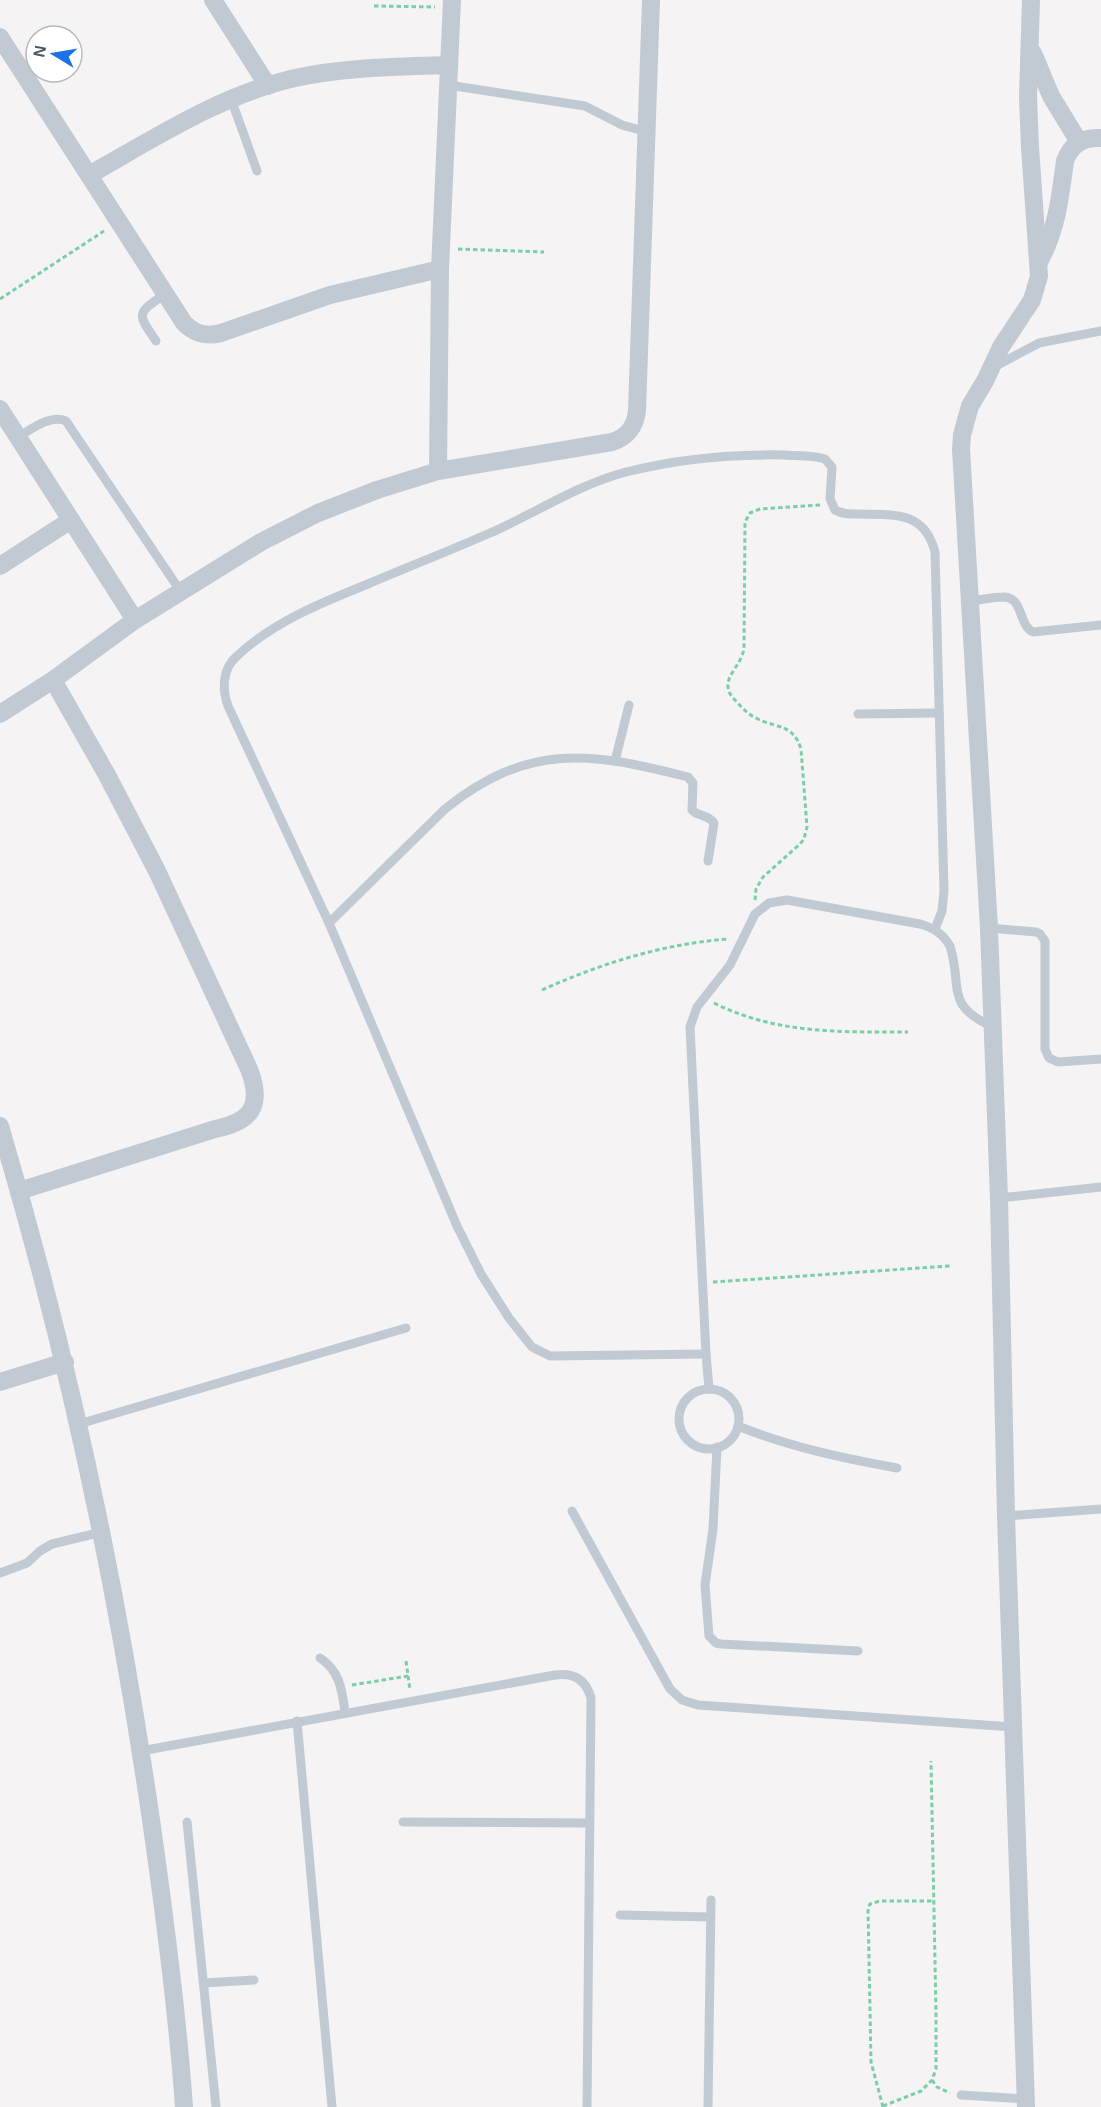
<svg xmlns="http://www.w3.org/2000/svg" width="1101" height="2107" font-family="Helvetica,sans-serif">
	<rect width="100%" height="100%" fill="#f5f3f3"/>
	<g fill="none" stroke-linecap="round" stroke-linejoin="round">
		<g stroke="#7ad0a6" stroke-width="3" stroke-dasharray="4.5 3" stroke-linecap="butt">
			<polyline points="374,6 435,7"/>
			<polyline points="458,249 544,252"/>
			<polyline points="0,299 104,231"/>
			<path d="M755,900L756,889L763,877L800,844L804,839L807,827L801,749C793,724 779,729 758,719C749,715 743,709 737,702C732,697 728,693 728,686C727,674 742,664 744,648L745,522L750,513L760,509L821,505"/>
			<path d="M542,990C602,963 663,944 728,939"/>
			<path d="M714,1003C776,1034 840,1032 908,1032"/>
			<polyline points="713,1282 950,1266"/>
			<polyline points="406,1661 410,1690"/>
			<polyline points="352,1685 408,1676"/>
			<polyline points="932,2080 937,2087 950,2093"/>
			<polyline points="883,2106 921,2091 932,2080 936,2069 936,2012 931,1761"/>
			<polyline points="883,2107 871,2062 868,1908 870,1904 880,1901 934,1901"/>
		</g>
		<g stroke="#c1cad2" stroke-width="9">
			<polyline points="448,85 585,106 622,125 647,132"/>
			<polyline points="231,99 257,171"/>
			<path d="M156,341C137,313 136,314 165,294"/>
			<polyline points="994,367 1039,343 1101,331"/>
			<path d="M18,437C32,429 50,414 66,421L181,592"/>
			<path d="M969,601C980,600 993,597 1004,597C1024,598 1018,625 1033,632L1101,625"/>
			<polyline points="858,714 938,713"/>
			<polyline points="615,761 629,705"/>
			<path d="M329,923L445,809C529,742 590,752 688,777L693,783L692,810C699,817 709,815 714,823L708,861"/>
			<polyline points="989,928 1036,932 1040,934 1045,941 1045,1049 1049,1058 1058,1062 1101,1059"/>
			<polyline points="999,1198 1101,1187"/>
			<path d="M706,1354L550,1356L532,1347L509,1318L481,1274L457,1226L329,923L228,706C222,689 222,669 237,656C273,622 323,602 368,584C408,567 449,551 490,533C536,513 577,485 626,472C677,459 732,454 784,455C797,456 812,455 825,459L832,467L830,499L835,510C842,514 849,514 858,514C893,515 924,510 935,552L944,891L942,911L935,929"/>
			<path d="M709,1389L706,1354L690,1027L697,1007L730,965L755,914L769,903L787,900L920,924C934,928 942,933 950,946C963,988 944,1005 993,1027"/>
			<circle cx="709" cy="1419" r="30"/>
			<polyline points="79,1424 406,1328"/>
			<path d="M738,1426C790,1447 842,1458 897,1468"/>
			<polyline points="717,1447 713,1529 705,1585 709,1636 716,1643 721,1644 858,1651"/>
			<polyline points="572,1511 670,1689 682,1700 698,1705 1013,1727"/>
			<polyline points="1006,1516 1101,1509"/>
			<polyline points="0,1573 27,1563 40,1551 52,1544 102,1532"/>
			<path d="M320,1658C340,1671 342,1690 345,1712"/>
			<polyline points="297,1721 332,2107"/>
			<path d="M141,1751L555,1675C574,1672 586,1680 591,1698L587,2107"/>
			<polyline points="187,1822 216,2107"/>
			<polyline points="403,1822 589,1823"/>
			<polyline points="620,1915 710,1917"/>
			<polyline points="204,1983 254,1980"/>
			<polyline points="961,2095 1025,2099"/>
			<polyline points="708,2107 711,1900"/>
		</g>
		<g stroke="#c1cad2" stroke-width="18">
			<polyline points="213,0 268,86"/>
			<path d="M0,37L184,323C195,334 206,337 221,333L330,295L440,269"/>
			<polyline points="1033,53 1051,96 1079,142"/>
			<path d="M89,175C155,138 220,95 295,78C345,67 398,67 449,65"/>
			<path d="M1039,262C1057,230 1060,197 1065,161C1071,144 1083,137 1101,138"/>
			<polyline points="0,409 135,620"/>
			<polyline points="438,471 440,269 452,0"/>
			<polyline points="0,566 71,520"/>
			<path d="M0,714L53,680L135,620L261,542L318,513L377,490L438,471L612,442C627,437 635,428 637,411L651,0"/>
			<path d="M0,1126C67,1351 116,1580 150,1813C164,1910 177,2008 184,2107"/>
			<path d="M19,1191L215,1129C252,1122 263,1105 249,1069L157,871L107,775L53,680"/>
			<polyline points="0,1382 65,1362"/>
			<polyline points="1026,2107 1006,1516 999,1198 989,928 961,449 962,435 970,406 985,381 1001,347 1032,300 1039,276 1030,147 1028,97 1031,0"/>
		</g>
	</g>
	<g transform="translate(54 54) rotate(281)"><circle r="28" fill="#ffffff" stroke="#b7bbc0" stroke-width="1.5"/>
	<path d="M0-4.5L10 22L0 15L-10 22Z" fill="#1a73e8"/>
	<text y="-9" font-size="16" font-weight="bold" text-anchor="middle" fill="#4a5661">N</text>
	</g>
</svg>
